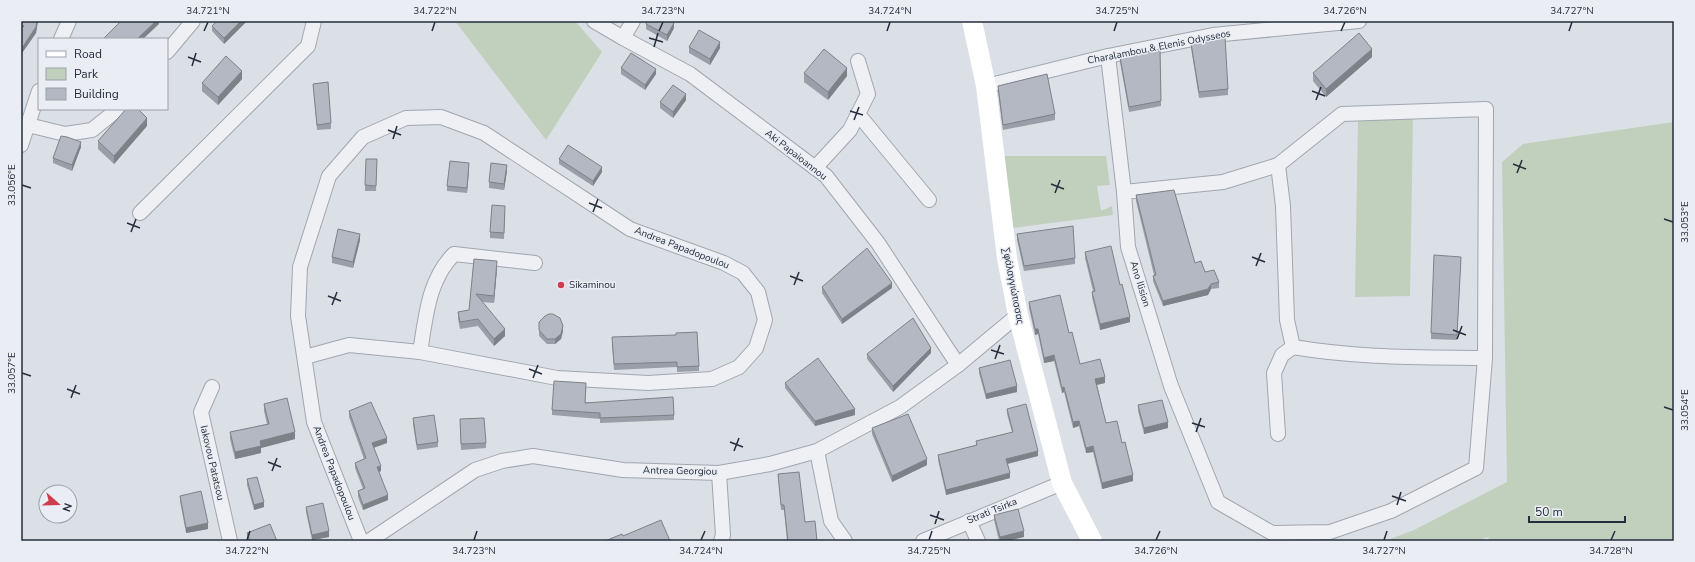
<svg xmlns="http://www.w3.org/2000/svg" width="1695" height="562" font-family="'Nunito Sans',sans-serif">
	<rect width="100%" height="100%" fill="#dbdfe6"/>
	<g fill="#c1d0bc">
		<polygon points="455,21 575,21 602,52 546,140"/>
		<polygon points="1413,116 1410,296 1355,297 1358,121"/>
		<polygon points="1674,122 1674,541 1490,541 1488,537 1476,541 1385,541 1414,530 1507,482 1502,162 1523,144"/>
		<polygon points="1001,156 1106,156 1110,185 1097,186 1101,211 1112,206 1113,215 1013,228"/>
	</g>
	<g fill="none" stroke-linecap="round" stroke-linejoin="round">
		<defs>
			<g id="street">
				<polyline points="594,21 623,38 690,74 826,176 878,243 958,365"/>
				<polyline points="623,38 633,21"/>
				<polyline points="61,39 69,21"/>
				<polyline points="167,52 193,21"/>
				<polyline points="1108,56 1124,192 1128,247 1171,386 1218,502 1272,533 1330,532 1391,511 1476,468 1485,358 1486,109 1342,114 1278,165 1223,182 1124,192"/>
				<polyline points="986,86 1108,56 1213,35 1359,21"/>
				<polyline points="858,114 929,200"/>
				<polyline points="28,125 65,134 92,130 118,109"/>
				<polyline points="21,145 39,91"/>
				<polyline points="815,168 850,130 868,94 858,61"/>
				<polyline points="140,213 308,46 314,21"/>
				<path d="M1293,347C1357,358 1420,357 1485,358"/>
				<path d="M420,352C426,317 428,280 454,254L535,263"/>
				<polyline points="305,357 349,345 420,352 557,378 648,383 712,379 739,367 756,348 765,320 758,292 743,273 724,263 630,229 484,133 441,117 406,118 363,137 329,176 300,267 298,316 314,422 361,541"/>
				<polyline points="212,387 201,412 230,541"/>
				<polyline points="1278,434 1274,373 1282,355 1293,347 1287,320 1283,206 1278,165"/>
				<polyline points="817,451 831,521 845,541"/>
				<polyline points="719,473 723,535 721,541"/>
				<polyline points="969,521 978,541"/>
				<polyline points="369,541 475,470 502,461 533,456 623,470 719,473 770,464 817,451 900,407 958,365 1018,315"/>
				<polyline points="923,541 1062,483"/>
			</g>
		</defs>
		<use href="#street" stroke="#a1a6b0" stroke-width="16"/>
		<use href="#street" stroke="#eef0f4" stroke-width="14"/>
		<polyline stroke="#fff" stroke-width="20" points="972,21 986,86 1007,258 1018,315 1062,483 1092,541"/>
	</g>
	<g fill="#9a9ea8">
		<polygon points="21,21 38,21 36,33 22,53 21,53"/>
		<polygon points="247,21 224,44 212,31 212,26"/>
		<polygon points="674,23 674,28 667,41 646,29 646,24"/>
		<polygon points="1191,43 1228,89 1228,95 1199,98 1191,48"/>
		<polygon points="689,47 720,48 710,65 689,53"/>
		<polygon points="1160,49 1161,106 1129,112 1120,62 1120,57"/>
		<polygon points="1372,57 1326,97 1313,81 1313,73"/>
		<polygon points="621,68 656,74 645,90 621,74"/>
		<polygon points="804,73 847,76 828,100 804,82"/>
		<polygon points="242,79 218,105 202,91 202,83"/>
		<polygon points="313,84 331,123 331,129 317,130"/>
		<polygon points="998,86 1055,114 1055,120 1003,130 998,92"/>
		<polygon points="686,100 673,118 660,108 660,102"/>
		<polygon points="147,126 114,164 98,149 98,141"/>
		<polygon points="81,147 72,171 53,163 53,158"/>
		<polygon points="377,159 376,191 365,191 365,185"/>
		<polygon points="559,159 602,172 593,186 559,164"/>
		<polygon points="469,169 467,193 447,191 447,186"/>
		<polygon points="507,171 504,190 489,188 489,182"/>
		<polygon points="1136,195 1195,263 1219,282 1219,288 1211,289 1208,295 1163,306 1153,281 1153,276 1154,275 1136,201"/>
		<polygon points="505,211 504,239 490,238 490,232"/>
		<polygon points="1017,234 1075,258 1075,264 1024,271 1017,240"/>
		<polygon points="360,240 353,268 332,263 332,257"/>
		<polygon points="1085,252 1120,285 1130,322 1100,330 1092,297 1092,292 1093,291 1085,258"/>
		<polygon points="1461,257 1457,340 1431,339 1431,333"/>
		<polygon points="474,259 497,268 494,303 482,302 505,336 494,346 478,326 460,329 458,319 458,312 469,310"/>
		<polygon points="822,287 892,288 842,324 822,293"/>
		<polygon points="1029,302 1069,333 1080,364 1105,383 1097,385 1106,423 1122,443 1133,481 1102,489 1093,452 1086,453 1079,426 1073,428 1064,392 1062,393 1054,361 1044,363 1038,334 1035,335 1029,308"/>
		<polygon points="539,330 563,331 561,339 555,344 547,344 539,336"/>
		<polygon points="612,343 699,366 699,371 677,372 677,367 614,370"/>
		<polygon points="931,353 893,392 867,359 867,354"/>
		<polygon points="979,368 1017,392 986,399 979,373"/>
		<polygon points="785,383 855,415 815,426 785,388"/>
		<polygon points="586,388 585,402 674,415 674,420 600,423 600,419 552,415 552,410"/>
		<polygon points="264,404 295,439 261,448 261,453 235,459 230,439 230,432 267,424 264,411"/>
		<polygon points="1138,405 1168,428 1144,434 1138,411"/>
		<polygon points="1007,409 1038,456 1008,464 1010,478 946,495 938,460 938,455 976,445 976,441 1012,432 1007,414"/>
		<polygon points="349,411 387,443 374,448 381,471 379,472 388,500 363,510 358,497 358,491 363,489 355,468 355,463 364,459 349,417"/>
		<polygon points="413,418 438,442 438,447 417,450 413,424"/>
		<polygon points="460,425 486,443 486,448 461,450"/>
		<polygon points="872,428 927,465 892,482 872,434"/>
		<polygon points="778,474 805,522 817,541 787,541 784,510 781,510"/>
		<polygon points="247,479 264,507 254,510 247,485"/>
		<polygon points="180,496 208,529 186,533 180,501"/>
		<polygon points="306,507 329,537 312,540 306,512"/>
		<polygon points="994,515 1024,537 1006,541 999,541 994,520"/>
		<polygon points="247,533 277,541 247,541"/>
	</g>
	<g fill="#7d8188">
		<polygon points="37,21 38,21 36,33 22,53 22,48"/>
		<polygon points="156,21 159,21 159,24 143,39 137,39"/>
		<polygon points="241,21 247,21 224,44 224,38"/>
		<polygon points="674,23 674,28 667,41 667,35"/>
		<polygon points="720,42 720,48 710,65 710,59"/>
		<polygon points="1372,49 1372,57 1326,97 1326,89"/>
		<polygon points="847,68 847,76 828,100 828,92"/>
		<polygon points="656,69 656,74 645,90 645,85"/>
		<polygon points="242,71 242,79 218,105 218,97"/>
		<polygon points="686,94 686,100 673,118 673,112"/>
		<polygon points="147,118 147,126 114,164 114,156"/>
		<polygon points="81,142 81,147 72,171 72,165"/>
		<polygon points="469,163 469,169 467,193 467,188"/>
		<polygon points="507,165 507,171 504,190 504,184"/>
		<polygon points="602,167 602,172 593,186 593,181"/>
		<polygon points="360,234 360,240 353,268 353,262"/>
		<polygon points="497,261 497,268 494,303 494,296"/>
		<polygon points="892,283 892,288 842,324 842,319"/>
		<polygon points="1211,284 1211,289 1208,295 1163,306 1163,301"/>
		<polygon points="1130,317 1130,322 1100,330 1100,324"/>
		<polygon points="563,326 563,331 561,339 555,344 555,339"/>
		<polygon points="505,329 505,336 494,346 494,339"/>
		<polygon points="1035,329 1038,329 1038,334 1035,335"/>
		<polygon points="931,348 931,353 893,392 893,386"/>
		<polygon points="1054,355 1054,361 1044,363 1044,358"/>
		<polygon points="1105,377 1105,383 1095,385 1095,379"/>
		<polygon points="1017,386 1017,392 986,399 986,394"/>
		<polygon points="1064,387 1064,392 1062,393 1062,388"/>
		<polygon points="855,409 855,415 815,426 815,421"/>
		<polygon points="1079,421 1079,426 1073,428 1073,422"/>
		<polygon points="1168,422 1168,428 1144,434 1144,428"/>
		<polygon points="295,432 295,439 261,448 261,453 235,459 235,452 260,441"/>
		<polygon points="387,438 387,443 372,448 372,443"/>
		<polygon points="1093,446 1093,452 1086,453 1086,448"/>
		<polygon points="1038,451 1038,456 1006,464 1006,459"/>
		<polygon points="927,459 927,465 892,482 892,476"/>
		<polygon points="381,466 381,471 377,473 377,467"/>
		<polygon points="1010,473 1010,478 946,495 946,490"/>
		<polygon points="1133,475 1133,481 1102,489 1102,483"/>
		<polygon points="388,495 388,500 363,510 363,505"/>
		<polygon points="264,502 264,507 254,510 254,505"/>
		<polygon points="208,523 208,529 186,533 186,528"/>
		<polygon points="329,531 329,537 312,540 312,535"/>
		<polygon points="1024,531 1024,537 1006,541 1000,541 1000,537"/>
	</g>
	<g fill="#b3b8c3" stroke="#7d8188">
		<polygon points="21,21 37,21 36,27 22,48 21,47 21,29 24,26 21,25"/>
		<polygon points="121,21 156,21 137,39 103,39"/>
		<polygon points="217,21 241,21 224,38 212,26"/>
		<polygon points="647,21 671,21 674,23 667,35 646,24"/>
		<polygon points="699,30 720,42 710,59 689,47"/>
		<polygon points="1359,33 1372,49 1326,89 1313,73"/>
		<polygon points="1225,37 1228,89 1199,92 1191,43"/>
		<polygon points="824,49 847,68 828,92 804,73"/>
		<polygon points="1160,49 1161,101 1129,107 1120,57"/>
		<polygon points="631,53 656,69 645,85 621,68"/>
		<polygon points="226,56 242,71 218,97 202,83"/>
		<polygon points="1047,74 1055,114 1003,125 998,86"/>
		<polygon points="328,82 331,123 317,125 313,84"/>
		<polygon points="673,85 686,94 673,112 660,102"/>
		<polygon points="126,109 138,109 147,118 114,156 98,141"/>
		<polygon points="61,136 67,137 81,142 72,165 53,158"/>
		<polygon points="568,145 602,167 593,181 559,159"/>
		<polygon points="366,159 377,159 376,186 365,185"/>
		<polygon points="450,161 469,163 467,188 447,186"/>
		<polygon points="491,163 507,165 504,184 489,182"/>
		<polygon points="1174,190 1195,263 1201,261 1205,272 1214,270 1219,282 1211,284 1208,289 1163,301 1153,276 1156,275 1136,195"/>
		<polygon points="492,205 505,206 504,233 490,232"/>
		<polygon points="1073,226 1075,258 1024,266 1017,234"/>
		<polygon points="338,229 360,234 353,262 332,257"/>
		<polygon points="1111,246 1120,285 1122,284 1130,317 1100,324 1092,292 1095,291 1085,252"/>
		<polygon points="867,248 892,283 842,319 822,287"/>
		<polygon points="1434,255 1461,257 1457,335 1431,333"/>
		<polygon points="474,259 497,261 494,296 476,294 505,329 494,339 478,319 460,322 458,312 469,310"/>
		<polygon points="1060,295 1069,333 1072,332 1080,364 1100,359 1105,377 1095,379 1106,423 1117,421 1122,443 1125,442 1133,475 1102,483 1093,446 1086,448 1079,421 1073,422 1064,387 1062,388 1054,355 1044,358 1038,329 1035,329 1029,302"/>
		<polygon points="549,314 553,314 560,318 563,326 561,334 555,339 547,339 539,330 539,322 545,316"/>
		<polygon points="913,318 931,348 893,386 867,354"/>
		<polygon points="697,332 699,366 677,367 677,362 614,364 612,337 676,335 676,333"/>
		<polygon points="818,358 855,409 815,421 785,383"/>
		<polygon points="1010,360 1017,386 986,394 979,368"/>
		<polygon points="554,381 586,383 585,403 673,397 674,415 600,418 600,413 552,410"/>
		<polygon points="287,398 295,432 260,441 261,446 235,452 230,432 269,424 264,404"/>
		<polygon points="1162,400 1168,422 1144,428 1138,405"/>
		<polygon points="371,402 387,438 372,443 381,466 377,467 388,495 363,505 358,491 365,488 355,463 366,458 349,411"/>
		<polygon points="1026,404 1038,451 1006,459 1010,473 946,490 938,455 977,445 976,441 1013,432 1007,409"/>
		<polygon points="908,414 927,459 892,476 872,428"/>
		<polygon points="434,415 438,442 417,445 413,418"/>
		<polygon points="484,418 486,443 461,444 460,419"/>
		<polygon points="799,472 805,522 815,521 817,541 788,541 784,505 781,505 778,474"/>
		<polygon points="257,477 264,502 254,505 247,479"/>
		<polygon points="201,491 208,523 186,528 180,496"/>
		<polygon points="323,503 329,531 312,535 306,507"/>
		<polygon points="1018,509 1024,531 1000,537 994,515"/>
		<polygon points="661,520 670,541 605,541 622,534 623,536"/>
		<polygon points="270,524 277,541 250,541 247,533"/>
	</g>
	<path fill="none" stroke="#252d3c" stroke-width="1.5" d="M204,31L208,22M432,31L435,22M659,31L663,22M887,31L890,22M1114,31L1117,22M1341,31L1345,22M1569,31L1572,22M649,38L663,42M654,47L658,33M188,57L201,62M192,66L196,53M1312,91L1325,96M1316,100L1321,87M850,111L863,115M854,120L859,107M388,130L401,135M393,139L397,126M1513,164L1526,169M1517,173L1522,160M1051,184L1064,189M22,185L31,188M1055,193L1060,180M589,203L602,208M593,212L598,199M1664,219L1673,222M127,223L140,228M131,232L136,219M1252,257L1265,262M1256,266L1261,253M790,276L803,281M794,285L799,272M328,296L341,301M332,305L337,292M1453,330L1466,335M1457,339L1462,326M991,350L1004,354M995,359L1000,345M529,369L542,374M22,373L31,376M533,378L538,365M67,389L80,394M71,398L76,385M1664,407L1673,410M1192,423L1205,427M1196,432L1201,418M730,442L743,447M734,451L739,438M268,462L281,467M272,471L277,458M1392,496L1406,501M1397,505L1401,492M930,515L944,520M935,524L939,511M247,540L250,531M474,540L477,531M701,540L705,531M929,540L932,531M1156,540L1160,531M1384,540L1387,531M1611,540L1615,531"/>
	<circle fill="#ce3d4e" stroke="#eaeef4" stroke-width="1.5" cx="561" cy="285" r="4"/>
	<g text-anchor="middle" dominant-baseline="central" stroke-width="3" stroke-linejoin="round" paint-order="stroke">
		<g font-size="10" fill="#252d3c" stroke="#eaeef4">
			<text transform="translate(1159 47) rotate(-11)">Charalambou &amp; Elenis Odysseos</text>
			<text transform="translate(796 155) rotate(38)">Aki Papaioannou</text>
			<text transform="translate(682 248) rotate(21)">Andrea Papadopoulou</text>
			<text transform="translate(1140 284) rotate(73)">Ano Ilision</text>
			<text transform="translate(1013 286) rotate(79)">Σφάλαγγιώτισσας</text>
			<text transform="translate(212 463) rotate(77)">Iakovou Patatsou</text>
			<text transform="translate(680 471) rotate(1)">Antrea Georgiou</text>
			<text transform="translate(334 473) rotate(69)">Andrea Papadopoulou</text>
			<text transform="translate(992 511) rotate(-22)">Strati Tsirka</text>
		</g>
		<g font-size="10" fill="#252d3c" stroke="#eaeef4" text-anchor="start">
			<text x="569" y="285">Sikaminou</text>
		</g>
	</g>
	<rect width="1695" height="562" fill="none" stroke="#eaeef4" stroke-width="44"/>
	<rect x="38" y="38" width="130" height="72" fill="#eaeef4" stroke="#9ba1aa"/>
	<rect x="46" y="51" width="20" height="6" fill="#ffffff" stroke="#9ba1aa"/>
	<text x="74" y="58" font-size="12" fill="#252d3c">Road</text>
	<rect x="46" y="68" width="20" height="12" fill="#c1d0bc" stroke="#9ba1aa"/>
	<text x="74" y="78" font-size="12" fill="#252d3c">Park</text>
	<rect x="46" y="88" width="20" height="12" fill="#b3b8c3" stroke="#9ba1aa"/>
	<text x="74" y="98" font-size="12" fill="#252d3c">Building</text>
	<g transform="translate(58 504) rotate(110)"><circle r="19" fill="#eaeef4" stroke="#9ba1aa"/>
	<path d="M0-3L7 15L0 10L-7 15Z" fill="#ce3d4e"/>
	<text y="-6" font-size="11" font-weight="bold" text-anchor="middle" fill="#252d3c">N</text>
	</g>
	<path d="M1529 516v6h96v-6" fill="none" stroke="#252d3c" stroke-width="2"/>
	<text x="1535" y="516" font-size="12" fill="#252d3c" stroke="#eaeef4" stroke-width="3" paint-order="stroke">50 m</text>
	<rect x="22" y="22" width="1651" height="518" fill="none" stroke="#252d3c" stroke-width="1.5"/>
	<g font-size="10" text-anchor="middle" fill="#252d3c">
		<text x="208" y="14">34.721°N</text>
		<text x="435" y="14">34.722°N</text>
		<text x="663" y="14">34.723°N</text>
		<text x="890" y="14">34.724°N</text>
		<text x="1117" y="14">34.725°N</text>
		<text x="1345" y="14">34.726°N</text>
		<text x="1572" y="14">34.727°N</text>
		<text transform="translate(11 185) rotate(-90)" y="4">33.056°E</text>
		<text transform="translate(1684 222) rotate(-90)" y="4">33.053°E</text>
		<text transform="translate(11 373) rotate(-90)" y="4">33.057°E</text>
		<text transform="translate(1684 410) rotate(-90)" y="4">33.054°E</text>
		<text x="247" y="554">34.722°N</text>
		<text x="474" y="554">34.723°N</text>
		<text x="701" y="554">34.724°N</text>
		<text x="929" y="554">34.725°N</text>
		<text x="1156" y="554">34.726°N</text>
		<text x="1384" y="554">34.727°N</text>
		<text x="1611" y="554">34.728°N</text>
	</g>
</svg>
